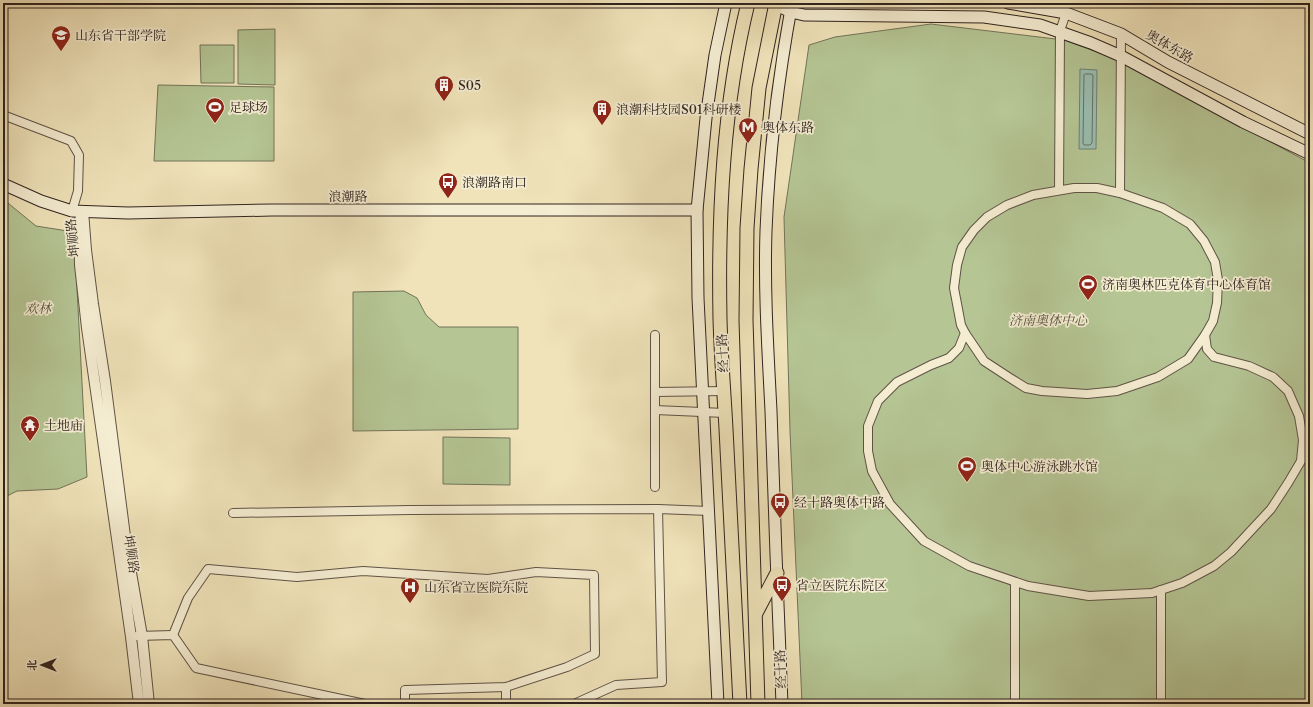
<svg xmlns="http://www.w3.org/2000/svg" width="1313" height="707" font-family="'Libre Caslon Text','Noto Serif SC',serif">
	<rect width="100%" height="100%" fill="#f0e3ba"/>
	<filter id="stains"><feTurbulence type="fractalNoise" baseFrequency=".005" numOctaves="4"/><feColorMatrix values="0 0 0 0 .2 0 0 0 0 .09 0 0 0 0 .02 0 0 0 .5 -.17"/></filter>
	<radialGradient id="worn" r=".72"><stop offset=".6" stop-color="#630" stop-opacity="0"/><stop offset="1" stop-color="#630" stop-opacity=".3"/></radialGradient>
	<g fill="#b5c594" stroke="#72745a">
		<polygon points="931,24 1064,40 1113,58 1310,163 1310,704 802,704 790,431 784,217 809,45 835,37"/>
		<polygon points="275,29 275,85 238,84 238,30"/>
		<polygon points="200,45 234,45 234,83 201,83"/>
		<polygon points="158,85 274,87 274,161 154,161"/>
		<polygon points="3,199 36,226 74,232 87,477 58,489 17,491 3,498"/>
		<polygon points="404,291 417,298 426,315 439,327 518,327 518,429 353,431 353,292"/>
		<polygon points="443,437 510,438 510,485 443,484"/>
	</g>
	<polygon fill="#9abeb0" stroke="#6f8076" points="1080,69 1097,70 1096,149 1079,149"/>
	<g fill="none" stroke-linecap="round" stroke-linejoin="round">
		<polygon stroke="#647068" stroke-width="1" points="1085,74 1091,74 1093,75 1092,143 1090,145 1084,145 1083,143 1084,75"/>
		<defs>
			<g id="minor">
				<polyline points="3,115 71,141 79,155 78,191 72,211"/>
				<polygon points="1074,188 1097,188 1120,193 1163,208 1190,224 1204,241 1215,262 1218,280 1217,303 1213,321 1205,335 1207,349 1214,357 1249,366 1273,377 1288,391 1299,416 1303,440 1301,461 1288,483 1271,509 1231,552 1214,566 1182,583 1152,593 1089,596 1028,586 969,566 924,541 890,504 872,471 868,451 868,426 878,401 897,382 931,365 949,358 959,348 965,333 961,325 954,288 957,265 962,247 974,230 987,217 1007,205 1033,195"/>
				<polyline points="1059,190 1060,31 1066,13"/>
				<polyline points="1120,193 1121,34"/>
				<polyline points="965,333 984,361 1010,378 1026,388 1042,391 1087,394 1117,391 1158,377 1188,359 1205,335"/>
				<polyline points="655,335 655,487"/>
				<polyline points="655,392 724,391"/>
				<polyline points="655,410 725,413"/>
				<polyline points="233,513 410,510 658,509 709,511"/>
				<polyline points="173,635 188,598 208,569 297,577 363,571 488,579 536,572 594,575 595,654 567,667 506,687 405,690 405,704"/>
				<polyline points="137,636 173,635 196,668 365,704"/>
				<polyline points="506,687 506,704"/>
				<polyline points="574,704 616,685 662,682 658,509"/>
				<polyline points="1015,704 1015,582"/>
				<polyline points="1161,704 1161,590"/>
			</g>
			<polyline id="tertiary" points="139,704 131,637 87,328 80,265 79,223 83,211 86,250 93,304 105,381 126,544 142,636 149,704"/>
			<g id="secondary">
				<polyline points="772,3 791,12 804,15 984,17 1040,25 1091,43 1121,56 1243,122 1310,154"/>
				<polyline points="1008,3 1066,13 1121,34 1168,62 1310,134"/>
				<polyline points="3,184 41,201 72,211 128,213 272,210 697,210"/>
				<polyline points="718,704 698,298 697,210 706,118 715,55 726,3"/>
				<path d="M782,704C778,606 774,509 771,411C768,351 764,291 766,231C769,154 778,78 792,3"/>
			</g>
			<g id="trunk">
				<polyline points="756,613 777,573"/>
				<path d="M740,704C735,612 730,520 726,429C724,392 721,356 720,319C718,213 723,106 748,3"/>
				<polyline points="758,704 746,320 747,228 751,169 759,88 776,3"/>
			</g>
		</defs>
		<use href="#minor" stroke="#5f5346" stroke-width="10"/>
		<use href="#tertiary" stroke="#5f5346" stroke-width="12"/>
		<use href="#secondary" stroke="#2f231f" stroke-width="13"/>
		<use href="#trunk" stroke="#2f231f" stroke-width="15"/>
		<use href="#minor" stroke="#f5edd2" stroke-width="8"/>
		<use href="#tertiary" stroke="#f5edd2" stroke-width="10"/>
		<use href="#secondary" stroke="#f5edd2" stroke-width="11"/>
		<use href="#trunk" stroke="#f0e3ba" stroke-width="13"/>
	</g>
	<defs>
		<symbol id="university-pin" viewBox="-11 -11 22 30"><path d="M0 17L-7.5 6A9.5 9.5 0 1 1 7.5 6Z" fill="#8f2418" stroke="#f5edd2"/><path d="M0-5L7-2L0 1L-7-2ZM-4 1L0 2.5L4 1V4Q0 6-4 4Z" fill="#fff"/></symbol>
		<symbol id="building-pin" viewBox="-11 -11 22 30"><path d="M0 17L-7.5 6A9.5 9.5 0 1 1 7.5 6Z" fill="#8f2418" stroke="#f5edd2"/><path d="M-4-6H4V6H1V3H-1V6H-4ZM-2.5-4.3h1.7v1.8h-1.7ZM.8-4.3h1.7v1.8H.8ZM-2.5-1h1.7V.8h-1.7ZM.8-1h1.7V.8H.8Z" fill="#fff"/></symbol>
		<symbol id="stadium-pin" viewBox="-11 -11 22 30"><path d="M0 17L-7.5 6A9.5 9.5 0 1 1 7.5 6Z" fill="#8f2418" stroke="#f5edd2"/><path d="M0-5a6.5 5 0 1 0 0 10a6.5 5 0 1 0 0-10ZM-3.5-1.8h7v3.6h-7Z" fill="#fff"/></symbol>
		<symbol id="metro-pin" viewBox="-11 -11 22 30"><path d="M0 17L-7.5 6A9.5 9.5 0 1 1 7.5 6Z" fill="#8f2418" stroke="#f5edd2"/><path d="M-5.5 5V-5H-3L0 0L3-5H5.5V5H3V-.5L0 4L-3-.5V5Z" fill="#fff"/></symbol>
		<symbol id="bus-pin" viewBox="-11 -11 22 30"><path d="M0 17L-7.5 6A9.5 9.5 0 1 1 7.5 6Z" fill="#8f2418" stroke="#f5edd2"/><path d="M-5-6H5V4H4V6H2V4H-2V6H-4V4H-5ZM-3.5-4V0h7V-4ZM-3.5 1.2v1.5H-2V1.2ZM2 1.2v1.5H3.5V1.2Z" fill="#fff"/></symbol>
		<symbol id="temple-pin" viewBox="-11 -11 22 30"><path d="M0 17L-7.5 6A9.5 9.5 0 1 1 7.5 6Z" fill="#8f2418" stroke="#f5edd2"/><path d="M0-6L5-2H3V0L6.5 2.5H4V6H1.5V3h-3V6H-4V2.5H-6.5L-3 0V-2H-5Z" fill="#fff"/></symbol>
		<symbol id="hospital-pin" viewBox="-11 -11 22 30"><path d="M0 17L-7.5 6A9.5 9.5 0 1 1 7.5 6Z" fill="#8f2418" stroke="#f5edd2"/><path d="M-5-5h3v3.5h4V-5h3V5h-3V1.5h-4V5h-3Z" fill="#fff"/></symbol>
	</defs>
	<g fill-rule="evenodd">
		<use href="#university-pin" x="50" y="24" width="22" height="30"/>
		<use href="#building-pin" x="433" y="74" width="22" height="30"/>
		<use href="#stadium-pin" x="204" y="96" width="22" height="30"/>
		<use href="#building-pin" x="591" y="98" width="22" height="30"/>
		<use href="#metro-pin" x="737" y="116" width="22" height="30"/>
		<use href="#bus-pin" x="437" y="171" width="22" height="30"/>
		<use href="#stadium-pin" x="1077" y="273" width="22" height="30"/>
		<use href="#temple-pin" x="19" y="414" width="22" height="30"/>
		<use href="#stadium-pin" x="956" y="455" width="22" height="30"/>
		<use href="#bus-pin" x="769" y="491" width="22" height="30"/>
		<use href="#bus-pin" x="771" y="574" width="22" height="30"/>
		<use href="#hospital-pin" x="399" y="576" width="22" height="30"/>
	</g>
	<g text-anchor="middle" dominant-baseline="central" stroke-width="3.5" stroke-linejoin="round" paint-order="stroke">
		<g font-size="13" fill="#2f231f" stroke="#f5edd2" text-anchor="start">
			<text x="75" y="35">山东省干部学院</text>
			<text x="458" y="85">S05</text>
			<text x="229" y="107">足球场</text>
			<text x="616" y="109">浪潮科技园S01科研楼</text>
			<text x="762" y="127">奥体东路</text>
			<text x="462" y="182">浪潮路南口</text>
			<text x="1102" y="284">济南奥林匹克体育中心体育馆</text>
			<text x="44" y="425">土地庙</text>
			<text x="981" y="466">奥体中心游泳跳水馆</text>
			<text x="794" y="502">经十路奥体中路</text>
			<text x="796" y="585">省立医院东院区</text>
			<text x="424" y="587">山东省立医院东院</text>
		</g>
		<g font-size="13" fill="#2f231f" stroke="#f5edd2">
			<text transform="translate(1170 46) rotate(30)">奥体东路</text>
			<text x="348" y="196">浪潮路</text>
			<text transform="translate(72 238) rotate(-96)">坤顺路</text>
			<text transform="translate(722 353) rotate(-93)">经十路</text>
			<text transform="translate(132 554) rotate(82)">坤顺路</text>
			<text transform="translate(780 669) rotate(-92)">经十路</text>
		</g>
		<g font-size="13" font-style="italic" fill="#575442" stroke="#f5edd2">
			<text x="38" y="308">欢林</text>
			<text x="1048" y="320">济南奥体中心</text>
		</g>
	</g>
	<rect width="1313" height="707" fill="none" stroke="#f0e3ba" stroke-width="16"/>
	<rect x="4" y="4" width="1305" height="699" fill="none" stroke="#2f231f" stroke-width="2"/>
	<rect x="8" y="8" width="1297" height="691" fill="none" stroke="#2f231f"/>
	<g transform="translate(42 665) rotate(270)" stroke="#f5edd2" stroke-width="3" paint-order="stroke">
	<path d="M0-3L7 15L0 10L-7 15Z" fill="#2f231f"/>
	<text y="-6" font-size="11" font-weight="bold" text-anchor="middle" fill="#2f231f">北</text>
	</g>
	<rect width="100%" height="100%" filter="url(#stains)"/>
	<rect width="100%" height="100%" fill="url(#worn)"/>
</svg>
